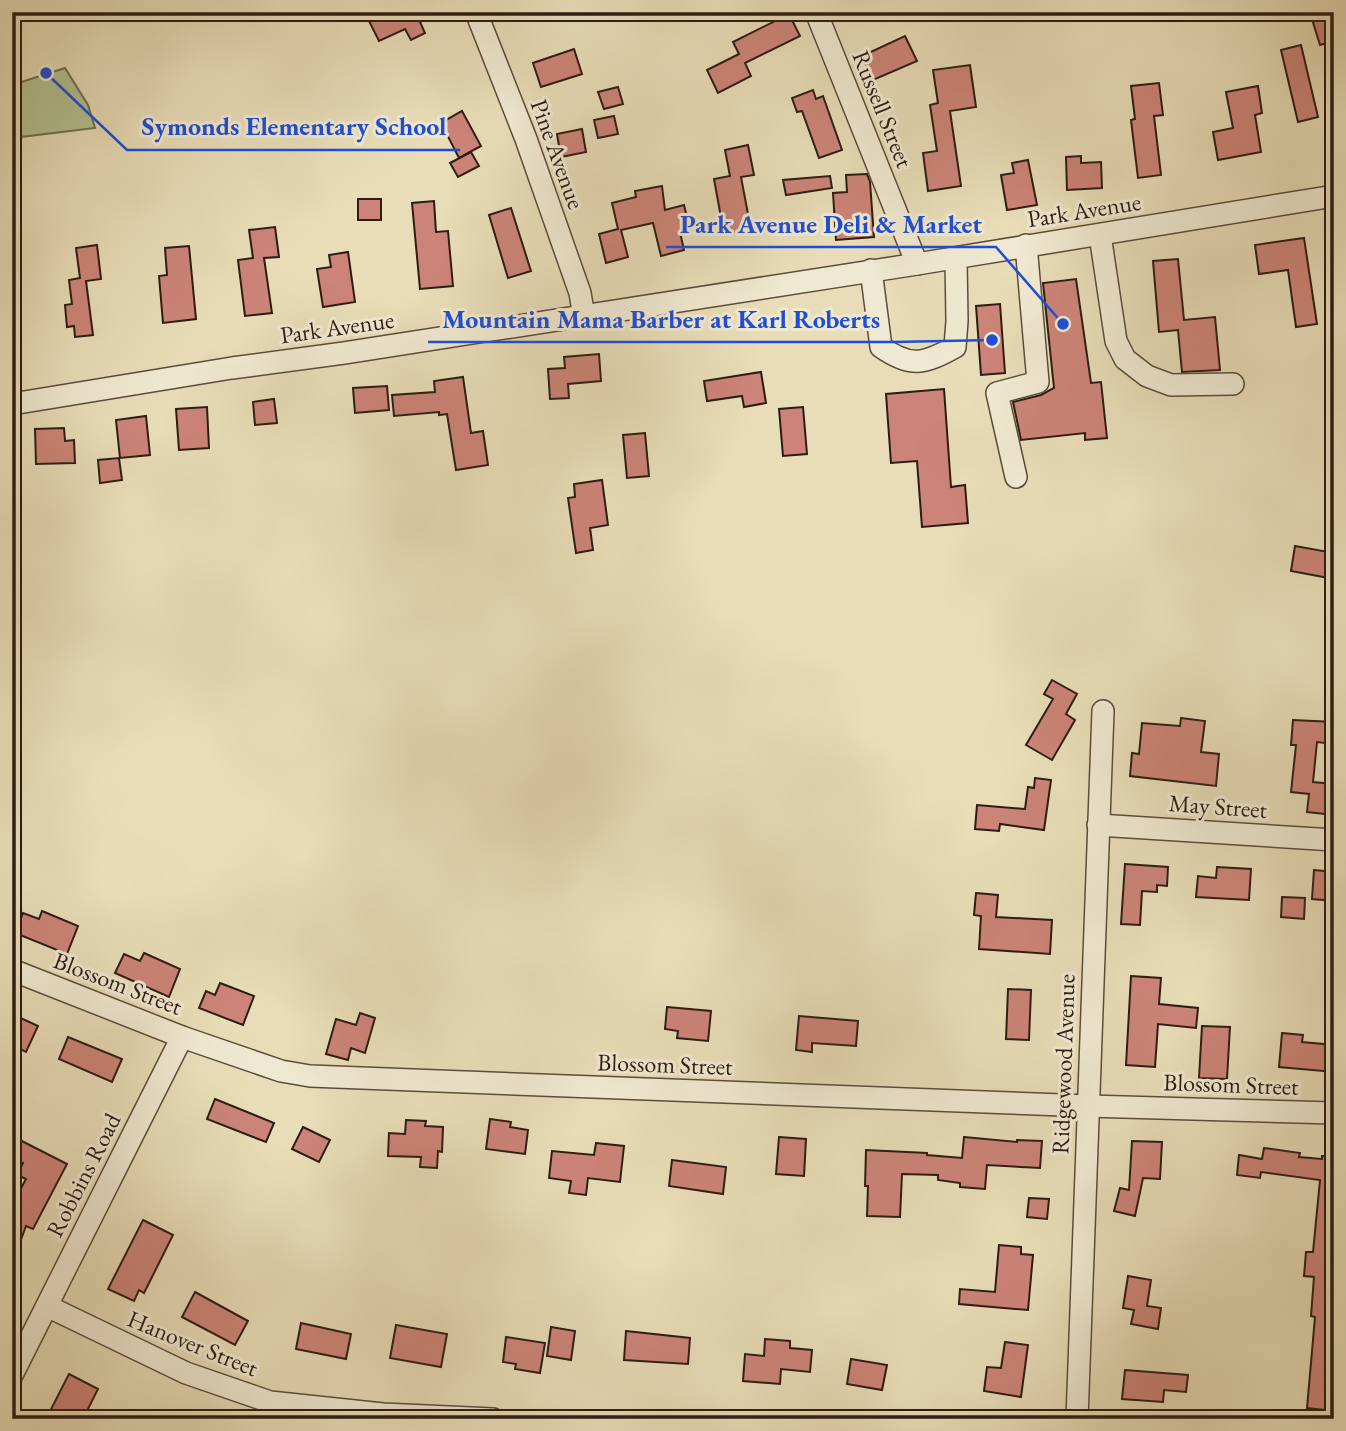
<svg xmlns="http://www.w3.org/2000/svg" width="1346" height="1431" font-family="'EB Garamond',serif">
	<rect width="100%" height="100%" fill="#e8ddb8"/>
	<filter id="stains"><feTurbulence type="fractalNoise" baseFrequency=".00286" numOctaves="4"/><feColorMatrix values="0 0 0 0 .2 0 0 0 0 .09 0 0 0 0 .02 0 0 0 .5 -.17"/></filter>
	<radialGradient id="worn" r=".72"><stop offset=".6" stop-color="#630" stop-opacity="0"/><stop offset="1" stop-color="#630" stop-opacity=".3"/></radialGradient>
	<polygon fill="#b3c292" stroke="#706f52" stroke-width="2" points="65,68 88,105 95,128 12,138 12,85"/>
	<g fill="#cc8478" stroke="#2d1c12" stroke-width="2">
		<polygon points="383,12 439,12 420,22 425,33 411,40 405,29 379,41 368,19"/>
		<polygon points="1329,13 1334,28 1334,41 1320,45 1312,19"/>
		<polygon points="789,14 800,36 745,63 751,76 718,93 707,70 739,54 733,42"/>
		<polygon points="905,36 917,61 873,80 862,56"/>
		<polygon points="1301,45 1318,117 1298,122 1281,50"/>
		<polygon points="574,49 582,74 541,87 533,63"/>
		<polygon points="970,65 976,107 950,111 961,186 928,191 923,153 937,151 930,105 938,103 933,70"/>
		<polygon points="1159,83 1163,115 1154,116 1161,175 1138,178 1131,120 1135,119 1131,86"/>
		<polygon points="1258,86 1262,113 1255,115 1261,152 1218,160 1213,132 1233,128 1226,92"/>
		<polygon points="618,87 623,104 604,109 598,92"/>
		<polygon points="813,90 816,99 823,96 842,150 819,158 802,111 797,112 792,98"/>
		<polygon points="462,111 481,146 459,158 441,123"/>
		<polygon points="614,116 618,134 598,138 594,120"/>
		<polygon points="582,129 586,152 561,157 557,134"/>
		<polygon points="748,145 754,175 741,177 751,230 724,234 714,179 730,176 725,150"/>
		<polygon points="471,152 479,166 458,177 450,163"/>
		<polygon points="1081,156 1081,163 1101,162 1102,188 1067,190 1066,157"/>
		<polygon points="1028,160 1037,205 1007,210 1001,175 1014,173 1012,163"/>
		<polygon points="867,174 870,182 874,237 836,240 833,193 847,192 846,175"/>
		<polygon points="830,176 832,188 786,195 783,180"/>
		<polygon points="662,186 665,210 684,205 690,229 680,232 684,250 661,256 653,223 621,230 628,257 606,263 599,234 618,229 612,203 636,197 635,191"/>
		<rect x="358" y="199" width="23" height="21"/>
		<polygon points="434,201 436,232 448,231 453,286 420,289 412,203"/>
		<polygon points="511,208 531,271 508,278 489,215"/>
		<polygon points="275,227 279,257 264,258 272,313 245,316 238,260 253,258 249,230"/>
		<polygon points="1304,238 1317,324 1296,327 1288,270 1259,274 1255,245"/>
		<polygon points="97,245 101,279 86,281 93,335 75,337 74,326 67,327 65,305 72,304 69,280 80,278 76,248"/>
		<polygon points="189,246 196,319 163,323 159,276 167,275 165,248"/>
		<polygon points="348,252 355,302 323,307 317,269 331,267 329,255"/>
		<polygon points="1178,259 1184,320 1215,317 1220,370 1182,372 1178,330 1159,332 1153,261"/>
		<polygon points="1076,279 1091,383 1101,382 1107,438 1085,440 1085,433 1021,440 1013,402 1041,395 1054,388 1043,283"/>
		<polygon points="1000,304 1005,373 981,375 976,306"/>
		<polygon points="599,354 601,381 568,384 569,398 550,399 548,369 565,368 564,357"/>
		<polygon points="761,372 766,403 744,407 742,396 707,401 704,381"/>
		<polygon points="463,377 471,433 483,431 488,465 456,470 447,414 439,415 439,412 394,416 392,395 435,392 434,381"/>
		<polygon points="387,386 389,410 355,413 353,388"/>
		<polygon points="944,389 951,487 965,485 968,523 922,527 917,461 891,463 886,394"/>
		<polygon points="274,399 277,423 255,425 253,402"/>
		<polygon points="207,407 209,448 179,450 176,409"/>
		<polygon points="803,407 807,454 783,456 779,409"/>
		<polygon points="146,416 150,455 120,458 116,420"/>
		<polygon points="64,428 65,441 74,440 75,463 36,464 35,429"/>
		<polygon points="645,433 649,476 627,478 623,435"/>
		<polygon points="119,458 122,480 100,483 98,460"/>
		<polygon points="602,480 608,525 590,528 593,550 576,553 568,498 575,497 574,484"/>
		<polygon points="1295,546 1334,553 1334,579 1291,571"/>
		<polygon points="1052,680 1077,694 1066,714 1075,720 1052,760 1026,745 1053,699 1044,694"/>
		<polygon points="1181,718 1205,721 1201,752 1219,754 1216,786 1130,776 1132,753 1139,754 1142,723 1180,726"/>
		<polygon points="1293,720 1334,722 1334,744 1317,742 1313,782 1334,784 1334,815 1307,812 1309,794 1291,792 1296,745 1291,745"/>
		<polygon points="1035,778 1051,780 1044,830 1000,824 999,831 975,829 977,805 1025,809 1028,787 1034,788"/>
		<polygon points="1125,864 1168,867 1167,886 1157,885 1157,892 1142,891 1140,925 1121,924"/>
		<polygon points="1217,867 1251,869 1249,900 1196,897 1198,876 1216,878"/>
		<polygon points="1314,870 1334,872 1334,901 1312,899"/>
		<polygon points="976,893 998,895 996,917 1052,920 1050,954 979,949 981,916 974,915"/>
		<polygon points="1282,897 1305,898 1304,919 1281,917"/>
		<polygon points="42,911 78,926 67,954 15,933 23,913 39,919"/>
		<polygon points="144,953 180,969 169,997 115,973 124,954 140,961"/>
		<polygon points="1131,976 1161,978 1159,1004 1198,1008 1196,1028 1158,1024 1155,1067 1126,1065"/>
		<polygon points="220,983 254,996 243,1025 199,1008 206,991 215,995"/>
		<polygon points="1008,989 1031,990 1029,1040 1006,1039"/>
		<polygon points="667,1007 711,1011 708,1041 677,1038 678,1031 665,1029"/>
		<polygon points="360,1013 375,1018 365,1053 351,1048 348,1060 326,1054 336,1019 356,1025"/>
		<polygon points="12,1014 38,1026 26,1052 12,1045"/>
		<polygon points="799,1016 858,1021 856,1046 812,1043 812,1052 796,1050"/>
		<polygon points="1202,1026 1230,1027 1227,1079 1199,1078"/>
		<polygon points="1282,1033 1303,1035 1302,1042 1334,1045 1334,1072 1279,1067"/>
		<polygon points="68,1037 122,1059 112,1082 59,1059"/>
		<polygon points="215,1099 274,1123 266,1142 207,1119"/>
		<polygon points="490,1119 511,1122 510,1127 528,1130 525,1154 486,1149"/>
		<polygon points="406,1120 426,1121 425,1126 443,1127 442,1152 438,1151 437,1168 420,1167 421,1157 388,1156 389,1133 405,1134"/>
		<polygon points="303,1127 330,1140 319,1162 292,1149"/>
		<polygon points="12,1136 67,1164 33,1229 26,1226 14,1259 12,1259 12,1205 26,1179 17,1175 23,1163 12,1158"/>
		<polygon points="779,1137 806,1139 804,1176 776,1174"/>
		<polygon points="964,1137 1017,1142 1017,1140 1042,1141 1040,1168 987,1165 985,1189 960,1187 960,1183 938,1180 938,1175 902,1174 900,1217 867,1216 868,1186 865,1186 866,1150 927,1153 927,1155 962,1158"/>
		<polygon points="1132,1141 1162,1142 1160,1179 1143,1178 1135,1216 1114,1211 1120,1188 1129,1190"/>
		<polygon points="596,1143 624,1146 620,1182 588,1178 586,1195 569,1193 571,1181 549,1178 552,1151 594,1155"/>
		<polygon points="1264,1148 1300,1153 1299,1157 1322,1159 1322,1156 1334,1156 1334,1411 1307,1408 1315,1317 1311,1316 1314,1277 1304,1276 1306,1252 1313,1252 1320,1180 1261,1172 1260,1178 1237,1175 1239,1155 1262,1159"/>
		<polygon points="672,1160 726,1167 723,1194 669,1186"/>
		<polygon points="1029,1198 1049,1199 1047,1219 1027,1217"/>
		<polygon points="143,1220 173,1235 144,1293 139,1290 134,1301 108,1289"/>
		<polygon points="999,1245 1021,1247 1021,1254 1033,1255 1028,1310 959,1304 960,1289 995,1292"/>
		<polygon points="1128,1276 1151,1280 1147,1306 1161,1308 1158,1329 1131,1324 1134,1310 1123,1308"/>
		<polygon points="195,1292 248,1321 235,1345 182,1317"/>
		<polygon points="301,1323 351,1334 346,1359 296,1349"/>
		<polygon points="396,1325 447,1334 441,1367 390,1358"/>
		<polygon points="551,1327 575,1331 571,1360 547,1356"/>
		<polygon points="626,1331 690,1338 688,1364 624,1360"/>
		<polygon points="506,1337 545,1343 540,1373 515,1369 516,1364 503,1362"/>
		<polygon points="765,1339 790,1341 790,1348 812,1350 810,1372 781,1369 780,1384 743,1381 745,1354 764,1356"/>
		<polygon points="1005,1342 1028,1345 1021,1397 984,1391 987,1367 1001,1368"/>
		<polygon points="851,1359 887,1365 882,1390 847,1384"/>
		<polygon points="1125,1370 1188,1375 1186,1392 1164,1390 1163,1402 1122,1399"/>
		<polygon points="69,1374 98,1389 83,1419 46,1419"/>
	</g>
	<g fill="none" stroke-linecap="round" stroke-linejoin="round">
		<defs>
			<g id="minor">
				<polyline points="476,12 526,139 580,293 584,317"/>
				<polyline points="816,12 917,264"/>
				<polyline points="1100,235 1116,341 1125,359 1147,376 1171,385 1233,384"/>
				<path d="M871,270L881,347C911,368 924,364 955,347L957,321L956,258"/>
				<polyline points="12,404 232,368 344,353 917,264 1334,196"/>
				<polyline points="1016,477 997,393 1038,382 1026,245"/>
				<polyline points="1098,825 1334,840"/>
				<polyline points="12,970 182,1037 281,1071 310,1076 1088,1106 1334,1113"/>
				<polyline points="47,1306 186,1373 270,1402 383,1414 493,1419"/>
				<polyline points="12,1375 182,1037"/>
				<polyline points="1077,1419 1103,711"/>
			</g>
		</defs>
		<use href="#minor" stroke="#5c4c3c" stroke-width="24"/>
		<use href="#minor" stroke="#f0e9d1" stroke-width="21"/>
	</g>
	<g text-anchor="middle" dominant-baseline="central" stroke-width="6" stroke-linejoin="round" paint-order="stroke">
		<g font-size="24" fill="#2d1c12" stroke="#f0e9d1">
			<text transform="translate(883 109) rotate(68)">Russell Street</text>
			<text transform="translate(558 154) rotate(70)">Pine Avenue</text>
			<text transform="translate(1084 210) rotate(-9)">Park Avenue</text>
			<text transform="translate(337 327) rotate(-8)">Park Avenue</text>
			<text transform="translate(1218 806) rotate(4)">May Street</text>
			<text transform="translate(118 983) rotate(21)">Blossom Street</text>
			<text transform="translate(665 1064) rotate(2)">Blossom Street</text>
			<text transform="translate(1063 1064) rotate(-88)">Ridgewood Avenue</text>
			<text transform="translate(1231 1084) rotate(2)">Blossom Street</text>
			<text transform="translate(83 1175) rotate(-63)">Robbins Road</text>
			<text transform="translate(193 1343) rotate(22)">Hanover Street</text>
		</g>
	</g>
	<path fill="none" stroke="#1d4ed8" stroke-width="2.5" d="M46 73L127 150H460M1063 324L996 247H666M992 340L894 342H428"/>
	<g fill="#1d4ed8" stroke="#f0e9d1" stroke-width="2.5">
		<circle cx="46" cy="73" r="7"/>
		<circle cx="1063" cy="324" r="7"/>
		<circle cx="992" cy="340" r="7"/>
	</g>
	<g font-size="26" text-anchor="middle" font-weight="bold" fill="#1d4ed8" stroke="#f0e9d1" stroke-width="6" stroke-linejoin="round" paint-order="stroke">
		<text x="294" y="135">Symonds Elementary School</text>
		<text x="831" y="233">Park Avenue Deli &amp; Market</text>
		<text x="661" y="328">Mountain Mama Barber at Karl Roberts</text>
	</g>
	<rect width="1346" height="1431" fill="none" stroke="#e8ddb8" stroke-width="42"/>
	<rect x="14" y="14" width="1318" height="1403" fill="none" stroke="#2d1c12" stroke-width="3.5"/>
	<rect x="21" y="21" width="1304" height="1389" fill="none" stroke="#2d1c12" stroke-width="2"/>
	<rect width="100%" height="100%" filter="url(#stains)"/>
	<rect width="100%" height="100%" fill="url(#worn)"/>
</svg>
